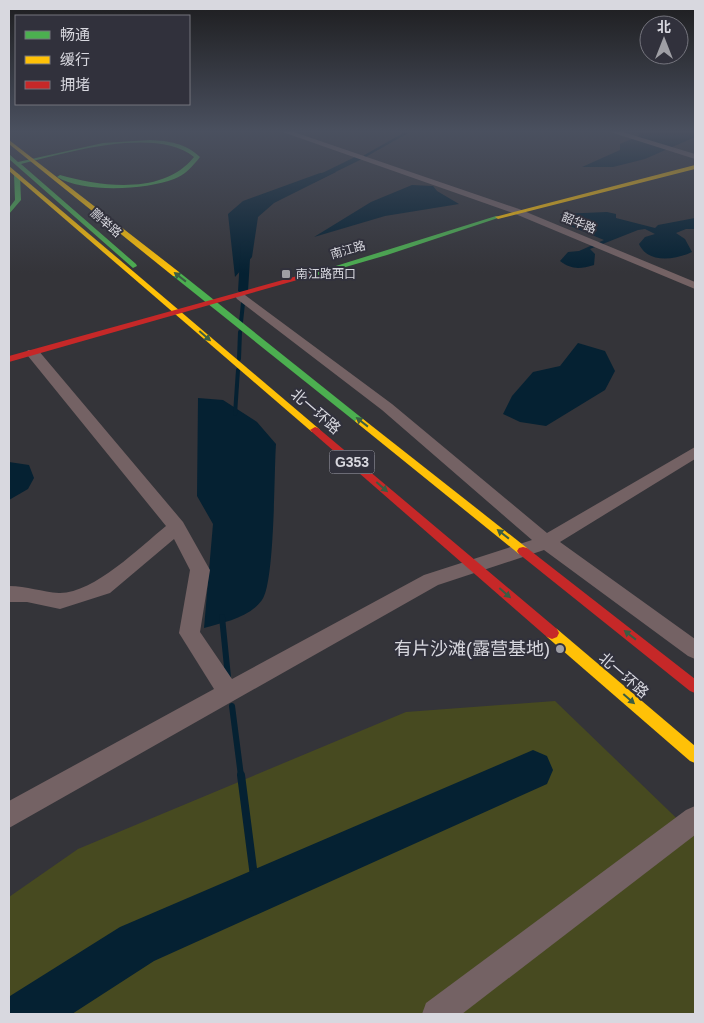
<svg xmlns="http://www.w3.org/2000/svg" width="704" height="1023" font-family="Arial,'Noto Sans SC',sans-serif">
	<rect width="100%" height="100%" fill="#343439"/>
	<polygon fill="#474a20" points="555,701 695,836 695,1014 9,1014 9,897 78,849 406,712"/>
	<g fill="#052132">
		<polygon points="657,130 695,130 695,137 645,159 613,167 582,167 620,150 620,144 639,136 638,132"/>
		<polygon points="336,172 274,203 258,217 252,257 235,277 228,214 243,201 320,173"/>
		<polygon points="412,185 433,186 437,191 459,204 385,216 314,237 371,202"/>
		<path d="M607,212L616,214V218L655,228L658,225L695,218V229H686L676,233L685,239L692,252C675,260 648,264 639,244L645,237L655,234L645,229L638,230L590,249L595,254L594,265C580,269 572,270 560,261L568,252L579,251L604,240L570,226L560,214Z"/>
		<polygon points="578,343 605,351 615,371 605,390 546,426 520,422 503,414 512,396 533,372 560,366"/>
		<path d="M198,398L223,400L257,422L276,444C274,472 275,583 262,600C249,618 224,622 204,628L213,524L197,496Z"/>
		<polygon points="9,462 29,465 34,478 28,489 9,500"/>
	</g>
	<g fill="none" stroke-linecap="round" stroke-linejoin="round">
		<polyline stroke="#052132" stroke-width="2.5" points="365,156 411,130"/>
		<polyline stroke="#052132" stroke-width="3" points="243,304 243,300"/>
		<g stroke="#052132" stroke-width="4">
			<polyline points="241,322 243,303"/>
			<polyline points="239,359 240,332"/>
			<polyline points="235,414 238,370"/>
		</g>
		<g stroke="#052132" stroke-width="6">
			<polyline points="222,617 228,677"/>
			<polyline points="232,706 241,776"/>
		</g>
		<polyline stroke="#052132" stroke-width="8" points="241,775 256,892"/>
		<g fill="#052132" fill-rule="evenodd">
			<polygon points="355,157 362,159 313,183 306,181"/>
			<polygon points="246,240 251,243 248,291 243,294 238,291 241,243"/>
		</g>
		<polygon fill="#052132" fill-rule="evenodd" points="533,750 547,756 553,770 547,784 154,961 72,1014 9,1014 10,996 120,927"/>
		<g fill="#746264" fill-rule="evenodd">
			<polygon points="277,130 288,130 519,209 695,282 695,289 513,213"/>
			<polygon points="604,130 616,130 695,154 695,159"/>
			<path d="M241,292L392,404L547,533L695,447V459L560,542L695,639V659L688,656L544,550L438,585L9,828V801L214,689L179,633L190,570L174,539L110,593L60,609L27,602H9V586C27,586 42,592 59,593C93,594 140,547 166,526L28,356L26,353L28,350H38L183,522L210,570L200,632L232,679L424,575L532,540L382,410L237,299L235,296Z"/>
			<polygon points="695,806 695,835 462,1014 422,1014 426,1003 686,810"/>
		</g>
		<g fill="#4caf50" fill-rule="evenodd">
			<path d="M150,140C169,141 185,143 200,157C192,167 185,175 174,179C146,190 83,193 57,177L60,175C102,187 164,195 194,157C156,126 66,153 21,164L136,264L137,266L133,268L9,159V154L18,162L103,143Z"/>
			<polygon points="17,173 20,175 21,200 9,214 9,208 15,200 14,175"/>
			<polygon points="496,216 501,217 387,255 311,277 307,275"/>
			<polygon points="173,272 179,272 363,419 365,421 363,423 357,423 173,276"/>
		</g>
		<g fill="#ffc107" fill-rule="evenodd">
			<polygon points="9,140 179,272 179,276 173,276 9,144"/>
			<polygon points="695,165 695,169 498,219 495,217"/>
			<polygon points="9,166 318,428 320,430 318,432 312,432 9,171"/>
			<polygon points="360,418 363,419 527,548 529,551 527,554 519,554 357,423 355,421 357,419"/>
			<polygon points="552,627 557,629 695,746 695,763 690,761 547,637 545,633 547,629"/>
		</g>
		<g fill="#c62828" fill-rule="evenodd">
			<polygon points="308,273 315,275 9,362 9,356"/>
			<polygon points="315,427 318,428 557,629 559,633 557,637 552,639 547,637 312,432 310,430"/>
			<polygon points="523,547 527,548 695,679 695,693 690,691 519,554 517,551 519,548"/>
		</g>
	</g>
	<defs><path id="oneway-solid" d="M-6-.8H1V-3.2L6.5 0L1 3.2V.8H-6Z" transform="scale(1.25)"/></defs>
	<g fill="#3a5d43">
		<use href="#oneway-solid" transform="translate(180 277) rotate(-142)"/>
		<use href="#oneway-solid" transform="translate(205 336) rotate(41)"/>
		<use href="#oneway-solid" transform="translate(362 422) rotate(-142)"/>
		<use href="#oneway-solid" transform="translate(382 487) rotate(41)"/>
		<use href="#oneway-solid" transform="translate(503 534) rotate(-142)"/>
		<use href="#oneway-solid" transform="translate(505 593) rotate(41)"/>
		<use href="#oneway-solid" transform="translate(630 635) rotate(-142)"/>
		<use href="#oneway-solid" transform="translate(629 699) rotate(41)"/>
	</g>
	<linearGradient id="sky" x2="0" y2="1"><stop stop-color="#1d1d1f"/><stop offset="0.48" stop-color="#4a505f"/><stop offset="1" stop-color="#4a505f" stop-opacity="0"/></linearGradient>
	<rect width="704" height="273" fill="url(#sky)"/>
	<g fill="#9f9fa5" stroke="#31313c" stroke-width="2">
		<rect x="281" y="269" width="10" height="10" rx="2.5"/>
		<circle cx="560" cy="649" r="5"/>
	</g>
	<g text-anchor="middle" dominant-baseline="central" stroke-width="4" stroke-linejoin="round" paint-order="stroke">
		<g font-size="12" fill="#d8d8df" stroke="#31313c">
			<text transform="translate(106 223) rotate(41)">鹏举路</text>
			<text transform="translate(579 223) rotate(22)">韶华路</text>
			<text transform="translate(348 250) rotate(-16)">南江路</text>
		</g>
		<g font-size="12" fill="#d8d8df" stroke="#31313c" text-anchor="start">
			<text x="296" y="274">南江路西口</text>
		</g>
		<rect fill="#31313c" stroke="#a6a6ae" stroke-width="1" x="329.5" y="450.5" width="45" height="23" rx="4"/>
		<g font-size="14" font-weight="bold" fill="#d8d8df">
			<text x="352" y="462">G353</text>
		</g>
		<g font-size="15" fill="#d8d8df" stroke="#31313c">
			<text transform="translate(316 411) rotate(41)">北一环路</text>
			<text transform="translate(624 675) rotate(41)">北一环路</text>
		</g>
		<g font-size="18" fill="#d8d8df" stroke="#31313c" text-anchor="end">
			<text x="550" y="649">有片沙滩(露营基地)</text>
		</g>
	</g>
	<rect width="704" height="1023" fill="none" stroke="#d8d8df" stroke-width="20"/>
	<rect x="15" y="15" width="175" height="90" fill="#31313c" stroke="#74747d"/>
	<rect x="25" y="31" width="25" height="8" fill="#4caf50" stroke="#74747d"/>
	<text x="60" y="40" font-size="15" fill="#d8d8df">畅通</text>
	<rect x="25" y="56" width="25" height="8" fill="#ffc107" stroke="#74747d"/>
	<text x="60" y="65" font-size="15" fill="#d8d8df">缓行</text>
	<rect x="25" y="81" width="25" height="8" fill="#c62828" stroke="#74747d"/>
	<text x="60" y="90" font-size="15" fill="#d8d8df">拥堵</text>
	<g transform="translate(664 40)"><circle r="24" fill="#31313c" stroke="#74747d"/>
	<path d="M0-4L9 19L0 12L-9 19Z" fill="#9f9fa5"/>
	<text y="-8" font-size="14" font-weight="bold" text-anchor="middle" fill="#d8d8df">北</text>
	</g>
</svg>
